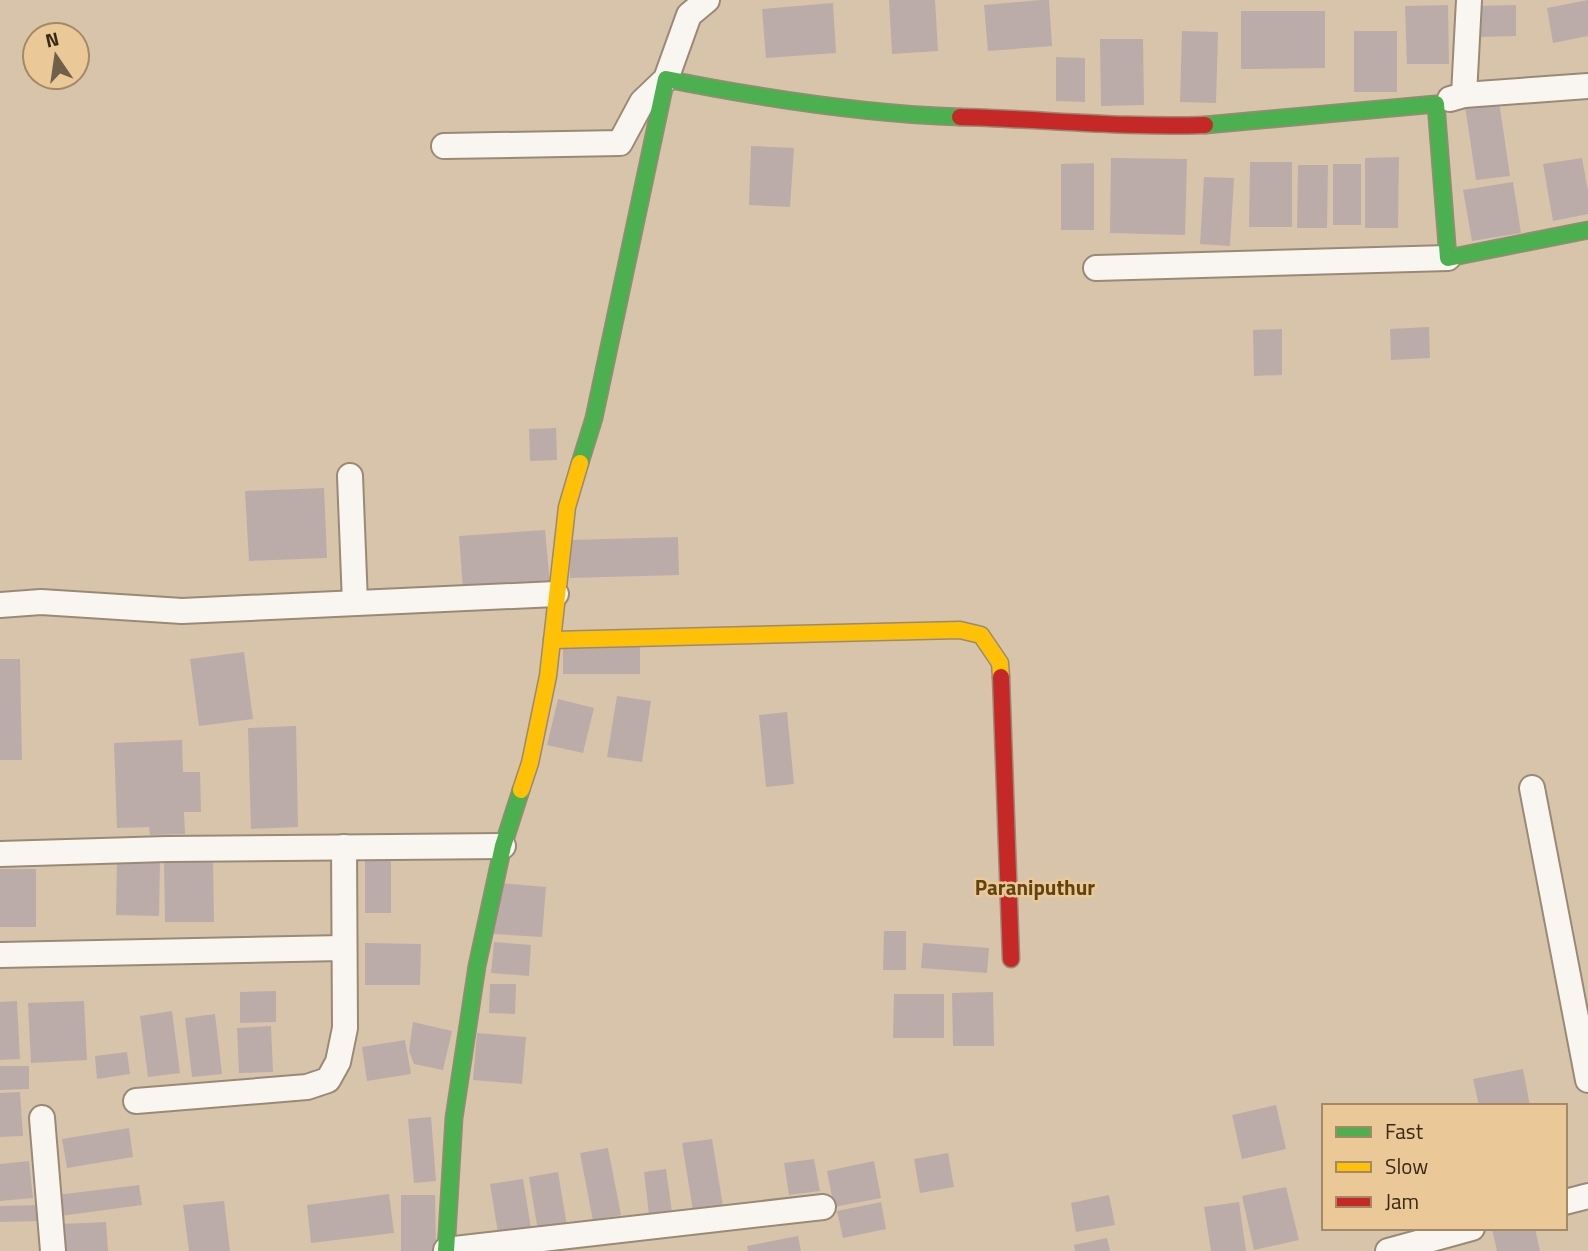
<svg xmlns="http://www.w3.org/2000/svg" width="1588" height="1251" font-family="'Titillium Web',sans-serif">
	<rect width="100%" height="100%" fill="#d8c4aa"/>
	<g fill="#bbaca9">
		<polygon points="889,0 935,0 938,51 892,54"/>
		<polygon points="1041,0 1049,0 1052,46 988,51 984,5"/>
		<polygon points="1588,0 1588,36 1553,43 1547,8"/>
		<polygon points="833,3 836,53 766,58 762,9"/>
		<polygon points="1448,5 1449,64 1407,64 1405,6"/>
		<polygon points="1516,5 1516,36 1477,37 1476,6"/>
		<polygon points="1241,11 1325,11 1325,68 1241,69"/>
		<polygon points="1182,31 1218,32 1216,103 1180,102"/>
		<rect x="1354" y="31" width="43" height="61"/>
		<polygon points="1100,39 1143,39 1144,105 1101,106"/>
		<polygon points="1056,57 1085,58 1085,102 1056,101"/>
		<polygon points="1499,101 1510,176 1476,180 1465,106"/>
		<polygon points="751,146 794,148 790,207 749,205"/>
		<polygon points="1399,157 1398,228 1365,228 1365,158"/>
		<polygon points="1111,158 1187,159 1185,235 1110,233"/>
		<polygon points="1582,158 1588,191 1588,214 1553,221 1543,164"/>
		<polygon points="1250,162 1292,162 1292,227 1249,227"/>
		<polygon points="1094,163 1094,230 1061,230 1061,164"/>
		<rect x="1333" y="164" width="28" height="61"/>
		<polygon points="1298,165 1328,165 1327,228 1297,228"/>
		<polygon points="1204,177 1234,178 1230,246 1200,244"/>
		<polygon points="1513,182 1521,233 1472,241 1463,190"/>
		<polygon points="1429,327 1430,358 1391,360 1390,329"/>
		<polygon points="1282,329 1282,375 1254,376 1253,330"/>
		<polygon points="556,428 557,460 530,461 529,429"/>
		<polygon points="324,488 327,558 249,561 245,491"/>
		<polygon points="545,530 550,583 463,590 459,536"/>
		<polygon points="678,537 679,575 570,578 570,540"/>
		<polygon points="640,646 640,674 563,674 563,647"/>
		<polygon points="244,652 253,719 199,726 190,659"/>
		<polygon points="0,659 20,659 22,760 0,760"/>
		<polygon points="617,696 651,701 642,762 607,757"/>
		<polygon points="558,699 594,708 583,753 547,745"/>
		<polygon points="787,712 794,784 766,787 759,715"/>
		<polygon points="296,726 298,827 251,829 248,728"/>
		<polygon points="182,740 183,772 200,772 201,812 184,812 185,834 150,835 149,827 117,828 114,743"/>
		<rect x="365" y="856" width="26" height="57"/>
		<polygon points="117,859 160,859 159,916 116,915"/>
		<polygon points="164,860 213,860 214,922 165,922"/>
		<rect x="0" y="869" width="36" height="58"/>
		<polygon points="498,883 546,887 542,937 493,934"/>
		<polygon points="884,931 906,931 906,970 883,970"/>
		<polygon points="494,942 531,945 529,976 491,973"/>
		<polygon points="365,943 421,944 420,985 365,985"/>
		<polygon points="923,943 989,948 987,973 921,968"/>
		<polygon points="490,984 516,984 515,1014 489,1013"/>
		<polygon points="276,991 276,1022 240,1023 240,992"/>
		<polygon points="993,992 994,1046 953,1046 952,993"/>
		<polygon points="894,994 944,994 944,1038 893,1038"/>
		<polygon points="17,1001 20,1059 0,1060 0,1002"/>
		<polygon points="84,1001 87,1060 31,1063 28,1003"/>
		<polygon points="172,1011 180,1073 148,1077 140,1016"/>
		<polygon points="215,1014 222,1074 192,1077 185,1018"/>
		<polygon points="413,1022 452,1031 443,1070 414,1064 409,1051"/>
		<polygon points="271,1026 273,1072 239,1073 237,1028"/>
		<polygon points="477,1033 526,1037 522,1084 473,1080"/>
		<polygon points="405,1040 411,1074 367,1081 362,1047"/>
		<polygon points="127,1052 130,1074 97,1079 95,1056"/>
		<polygon points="0,1066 29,1066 29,1089 0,1090"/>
		<polygon points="1523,1069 1530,1106 1479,1106 1473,1079"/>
		<polygon points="20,1092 23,1136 0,1137 0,1093"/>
		<polygon points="1276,1105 1286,1149 1242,1159 1232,1115"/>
		<polygon points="431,1117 436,1181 414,1183 408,1119"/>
		<polygon points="129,1128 133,1157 67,1168 62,1139"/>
		<polygon points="712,1139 724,1212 694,1217 682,1143"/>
		<polygon points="608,1148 621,1215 593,1221 580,1153"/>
		<polygon points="948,1153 954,1187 920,1193 914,1159"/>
		<polygon points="814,1159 820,1191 789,1195 784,1163"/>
		<polygon points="29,1161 33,1198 0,1201 0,1164"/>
		<polygon points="874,1161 881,1198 834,1207 827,1171"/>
		<polygon points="666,1169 673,1220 650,1223 644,1172"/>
		<polygon points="558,1172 567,1226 538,1231 529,1177"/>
		<polygon points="523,1179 531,1228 498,1233 490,1184"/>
		<polygon points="139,1185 142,1205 60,1216 57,1195"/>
		<polygon points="1286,1187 1299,1240 1254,1250 1242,1196"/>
		<polygon points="389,1194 394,1233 311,1243 307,1205"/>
		<polygon points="401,1195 435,1195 436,1251 401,1251"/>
		<polygon points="1109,1195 1115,1225 1076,1232 1071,1203"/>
		<polygon points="224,1201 230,1251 189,1251 183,1205"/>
		<polygon points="881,1202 886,1229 843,1238 837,1211"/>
		<polygon points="1239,1202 1246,1251 1211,1251 1204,1207"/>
		<polygon points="40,1205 41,1221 0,1222 0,1206"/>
		<polygon points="106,1222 108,1251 62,1251 61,1224"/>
		<polygon points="1498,1228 1535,1228 1540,1251 1497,1251 1492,1229"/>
		<polygon points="798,1236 801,1251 748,1251 747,1246"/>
		<polygon points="1107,1238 1110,1251 1075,1251 1074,1245"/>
	</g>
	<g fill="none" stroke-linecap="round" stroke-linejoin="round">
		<defs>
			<g id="street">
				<polyline points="1464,95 1588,86"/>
				<polyline points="1450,99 1464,95 1469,0"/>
				<polyline points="444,146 620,143 642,102 666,79 689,15 707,0"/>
				<polyline points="1096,268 1448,258"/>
				<polyline points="350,476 355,603"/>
				<polyline points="0,605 41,602 182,611 556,594"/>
				<polyline points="1532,788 1588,1080"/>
				<polyline points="0,854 167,849 503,846"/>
				<polyline points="0,955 343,948"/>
				<polyline points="136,1101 307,1087 328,1080 338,1062 345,1028 344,847"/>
				<polyline points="42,1118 53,1251"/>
				<polyline points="1565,1202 1588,1196"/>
				<polyline points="446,1250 823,1207"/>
				<polyline points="1388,1251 1472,1228"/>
			</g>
			<g id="fast">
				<polyline points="1205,125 1436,104 1448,258 1588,230"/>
				<path d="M580,463L594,418L666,79C761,98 862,114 960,117"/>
				<polyline points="446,1251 454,1118 477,966 503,846 521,790"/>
			</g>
			<g id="slow">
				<polyline points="552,640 960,630 981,635 1000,663 1001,677"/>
				<polyline points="521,790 530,763 548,676 567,507 580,463"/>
			</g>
			<g id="jam">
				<path d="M960,117C1042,119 1123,128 1205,125"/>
				<polyline points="1001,677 1011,959"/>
			</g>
		</defs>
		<use href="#street" stroke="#998a75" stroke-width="28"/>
		<use href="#fast" stroke="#998a75" stroke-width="19"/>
		<use href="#slow" stroke="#998a75" stroke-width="19"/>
		<use href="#jam" stroke="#998a75" stroke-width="19"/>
		<use href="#street" stroke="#f9f6f2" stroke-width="24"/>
		<use href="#fast" stroke="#4caf50" stroke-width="16"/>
		<use href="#slow" stroke="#ffc107" stroke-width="16"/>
		<use href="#jam" stroke="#c62828" stroke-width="16"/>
	</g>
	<g text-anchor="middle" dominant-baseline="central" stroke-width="5" stroke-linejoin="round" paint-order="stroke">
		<g font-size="21" font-weight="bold" fill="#604311" stroke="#ebc897">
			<text x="1035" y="887">Paraniputhur</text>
		</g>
	</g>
	<rect x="1322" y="1104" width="245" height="126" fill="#ebc897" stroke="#a38964" stroke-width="2"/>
	<rect x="1336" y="1127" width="35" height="10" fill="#4caf50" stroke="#a38964" stroke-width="2"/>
	<text x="1385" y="1139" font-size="21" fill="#382a17">Fast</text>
	<rect x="1336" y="1162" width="35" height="10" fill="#ffc107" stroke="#a38964" stroke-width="2"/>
	<text x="1385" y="1174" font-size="21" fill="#382a17">Slow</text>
	<rect x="1336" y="1197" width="35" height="10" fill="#c62828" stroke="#a38964" stroke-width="2"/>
	<text x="1385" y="1209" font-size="21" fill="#382a17">Jam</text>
	<g transform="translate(56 56) rotate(347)"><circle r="33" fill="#ebc897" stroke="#a38964" stroke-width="2"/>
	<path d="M0-5L12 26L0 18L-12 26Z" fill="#70604a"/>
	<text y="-10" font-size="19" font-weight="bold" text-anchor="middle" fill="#382a17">N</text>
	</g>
</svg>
